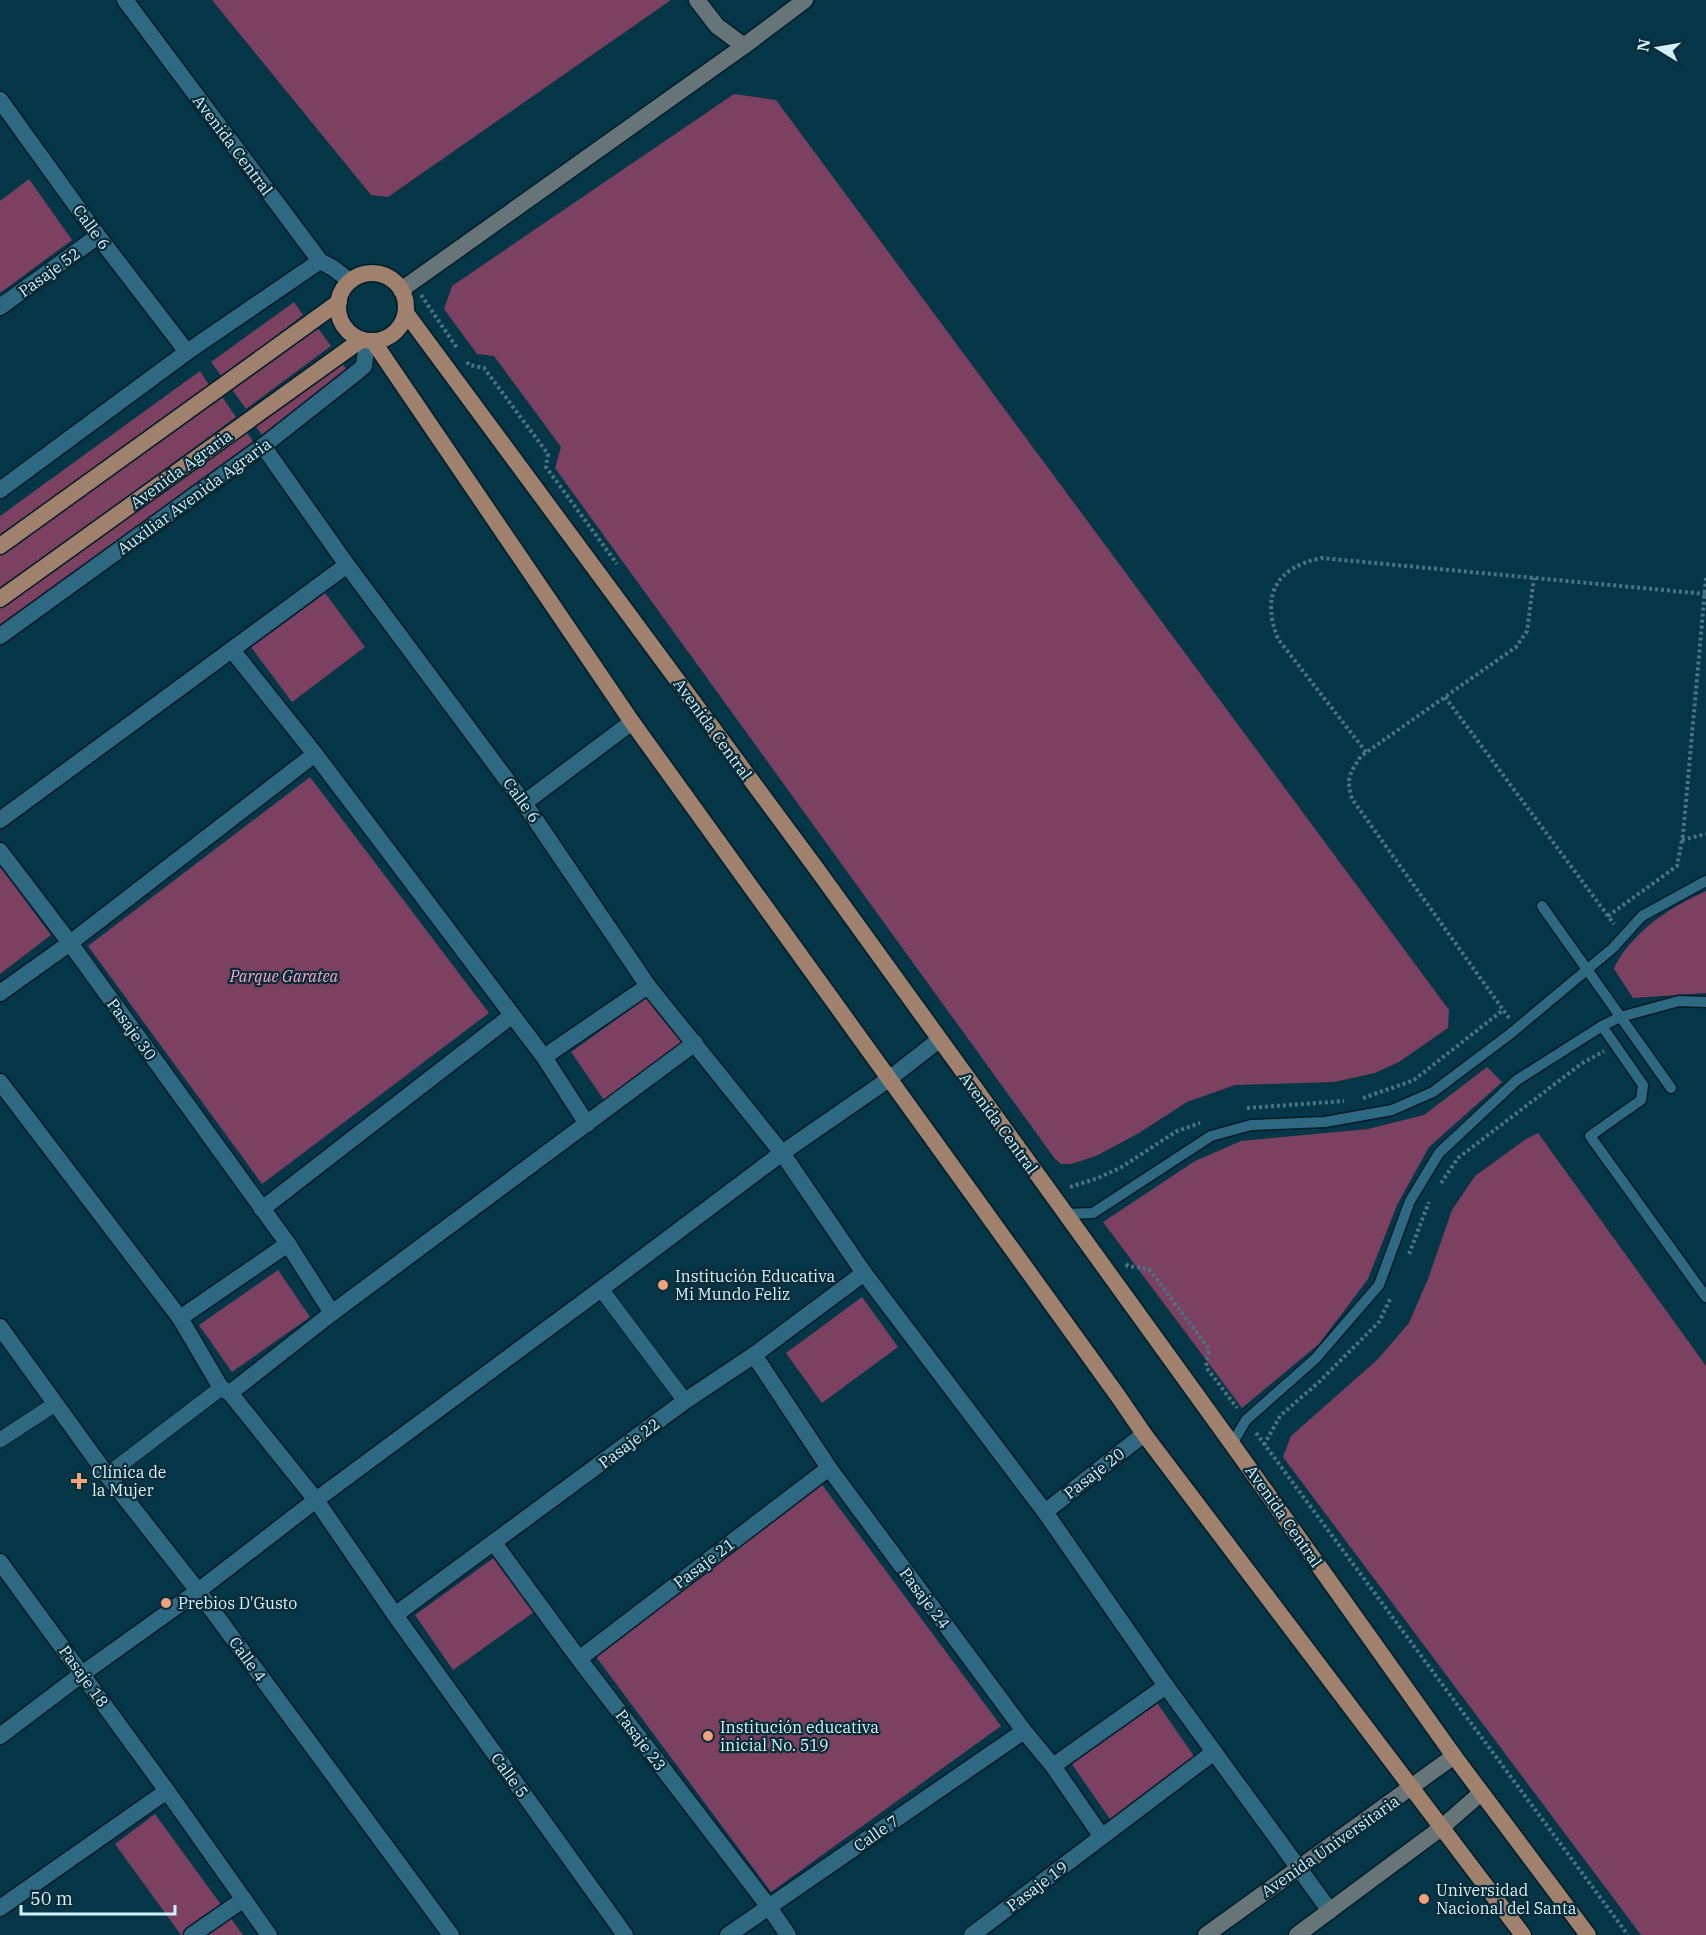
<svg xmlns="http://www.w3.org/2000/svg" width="1706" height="1935" font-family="'IBM Plex Serif',serif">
	<rect width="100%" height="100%" fill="#053647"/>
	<g fill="#7c4160">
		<polygon points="212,0 671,0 388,197 371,195"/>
		<polygon points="734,94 776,100 1449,1010 1448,1028 1399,1062 1375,1073 1334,1082 1235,1085 1187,1102 1139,1133 1096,1156 1071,1164 1061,1164 1055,1159 555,468 561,447 494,356 477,354 444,309 452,286"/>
		<polygon points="29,179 72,240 0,293 0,201"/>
		<polygon points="294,302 303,315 222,377 211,362"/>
		<polygon points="315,324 331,346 246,409 229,385"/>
		<polygon points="339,360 349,372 262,435 252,421"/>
		<polygon points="200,371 209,385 0,537 0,516"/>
		<polygon points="218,391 236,417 0,589 0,550"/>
		<polygon points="242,426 255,444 0,629 0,602"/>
		<polygon points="325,593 365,647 292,702 251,647"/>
		<polygon points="310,777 489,1013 262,1184 88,946"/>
		<polygon points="0,866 51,935 0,974"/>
		<path d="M1706,891V993L1633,998L1614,969C1618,958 1624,951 1632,942C1653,918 1678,904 1706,891Z"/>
		<polygon points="649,996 683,1043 604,1100 571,1052"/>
		<polygon points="1487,1067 1502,1082 1429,1147 1397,1205 1368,1279 1319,1344 1242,1408 1103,1222 1195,1161 1241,1141 1368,1129 1424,1115"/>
		<polygon points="1538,1133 1706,1366 1706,1935 1641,1935 1283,1457 1291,1436 1377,1360 1409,1323 1428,1279 1452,1210 1475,1176 1526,1139"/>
		<polygon points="278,1270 310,1317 232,1372 199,1325"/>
		<polygon points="862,1297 898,1347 822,1403 786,1353"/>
		<polygon points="817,1478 1001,1726 771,1892 594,1654"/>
		<polygon points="495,1557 534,1612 453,1670 415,1615"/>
		<polygon points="1155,1700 1196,1759 1110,1819 1069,1760"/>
		<polygon points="155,1814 243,1935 181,1935 115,1844"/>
	</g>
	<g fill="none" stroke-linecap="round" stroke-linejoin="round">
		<defs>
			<g id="service">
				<polyline points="1542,906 1671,1088"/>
				<polyline points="1602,1026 1643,1085 1641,1100 1590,1136 1706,1297"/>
				<polyline points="1065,1214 1093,1213 1211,1136 1251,1125 1325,1122 1392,1110 1433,1092 1510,1034 1613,948 1642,916 1706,881"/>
				<polyline points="1232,1444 1246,1420 1315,1359 1379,1285 1410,1201 1439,1153 1517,1080 1602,1026 1620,1017 1679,1001 1706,1002"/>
			</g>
			<g id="pedestrian">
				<polyline points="601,1289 685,1401"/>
				<polyline points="0,1440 55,1404"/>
				<polyline points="107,1475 221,1388"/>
			</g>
			<g id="minor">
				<polyline points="0,100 98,236 187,352"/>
				<polyline points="0,307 98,236"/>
				<polyline points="263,446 347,565 524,803 648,986 782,1153 864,1273 1045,1512 1166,1686 1330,1911"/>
				<polyline points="232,650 315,754 544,1057 587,1124"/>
				<polyline points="524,803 632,722"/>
				<polyline points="0,820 347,565"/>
				<polyline points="0,851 70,943 288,1244 332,1313"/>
				<polyline points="0,993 70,943 315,754"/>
				<polyline points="544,1057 648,986"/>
				<polyline points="0,1082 180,1318 221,1388 230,1393 316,1500 395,1615 625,1935"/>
				<polyline points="262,1209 511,1016"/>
				<polyline points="180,1318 288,1244"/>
				<polyline points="0,1327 107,1475 198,1591 451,1935"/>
				<polyline points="754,1355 829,1468 1024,1731 1053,1766 1102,1837"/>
				<polyline points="230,1393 332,1313 695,1043"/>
				<polyline points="1045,1512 1144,1434"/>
				<polyline points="494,1543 579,1659 769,1907 788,1935"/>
				<polyline points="0,1562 167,1791 269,1935"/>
				<polyline points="395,1615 685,1401 754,1355 864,1273"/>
				<polyline points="579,1659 829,1468"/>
				<polyline points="0,1736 82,1674 198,1591 316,1500 601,1289 782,1153 889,1079 939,1040"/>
				<polyline points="1053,1766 1166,1686"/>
				<polyline points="0,1908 167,1791"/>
				<polyline points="192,1935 244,1899"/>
				<polyline points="728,1935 1024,1731"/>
				<polyline points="972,1935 1214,1752"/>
			</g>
			<g id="tertiary">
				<polyline points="125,0 320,261 333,268 350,281"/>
				<polyline points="0,490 187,352 320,261"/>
				<polyline points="0,636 263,446 357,372 364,366 367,341"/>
			</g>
			<g id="secondary">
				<polyline points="697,0 717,26 744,46"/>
				<polyline points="401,290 744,46 805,0"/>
				<polyline points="1206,1935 1454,1756"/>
				<polyline points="1297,1935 1441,1828 1481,1793"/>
			</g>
			<g id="primary">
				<circle cx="372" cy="307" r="34"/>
				<polyline points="406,313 816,868 1232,1444 1454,1756 1588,1935"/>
				<polyline points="373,341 632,722 1118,1396 1144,1434 1523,1935"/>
				<polyline points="0,546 339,302"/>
				<polyline points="0,599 361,340"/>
			</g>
		</defs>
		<use href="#service" stroke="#001c28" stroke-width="13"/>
		<use href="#pedestrian" stroke="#001c28" stroke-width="17"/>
		<use href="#minor" stroke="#001c28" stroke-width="19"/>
		<use href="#tertiary" stroke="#001c28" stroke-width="19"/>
		<use href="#secondary" stroke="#001c28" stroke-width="19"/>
		<use href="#primary" stroke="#001c28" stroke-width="19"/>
		<g stroke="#4a7484" stroke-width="4" stroke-dasharray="3 3" stroke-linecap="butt">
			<polyline points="421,295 457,348"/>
			<polyline points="467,362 469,365 484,368 548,454 546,467 617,564"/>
			<polyline points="1445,697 1614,924"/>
			<path d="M1366,752L1278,639C1261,596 1275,568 1321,558L1706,594"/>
			<polyline points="1682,840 1706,834"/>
			<polyline points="1608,916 1677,866 1683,835 1706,578"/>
			<path d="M1509,1018L1352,799C1346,778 1349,774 1361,756L1516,647L1527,631L1534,578"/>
			<polyline points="1363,1098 1414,1080 1503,1010"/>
			<polyline points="1247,1108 1344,1101"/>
			<polyline points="1441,1183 1458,1158 1581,1064 1604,1051"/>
			<polyline points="1070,1187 1098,1178 1120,1168 1177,1131 1200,1123"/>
			<polyline points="1409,1254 1429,1202"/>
			<polyline points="1126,1264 1128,1266 1149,1269 1209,1349 1206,1367 1237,1408"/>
			<polyline points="1256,1433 1628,1935"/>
			<polyline points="1264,1445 1280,1416 1320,1381 1379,1322 1391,1297"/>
		</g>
		<use href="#service" stroke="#2f6981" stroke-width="10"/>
		<use href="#pedestrian" stroke="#2f6981" stroke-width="15"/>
		<use href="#minor" stroke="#2f6981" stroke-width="16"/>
		<use href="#tertiary" stroke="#2f6981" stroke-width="16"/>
		<use href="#secondary" stroke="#677578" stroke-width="16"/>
		<use href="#primary" stroke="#9f816e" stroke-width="16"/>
	</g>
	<g fill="#f0a27a" stroke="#0b2b37" stroke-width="2">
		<circle cx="663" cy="1285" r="6"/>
		<path d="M76 1472h6v6h6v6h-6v6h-6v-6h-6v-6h6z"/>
		<circle cx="166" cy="1603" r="6"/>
		<circle cx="708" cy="1736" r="6"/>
		<circle cx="1424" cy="1899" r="6"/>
	</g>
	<g text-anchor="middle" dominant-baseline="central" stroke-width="4.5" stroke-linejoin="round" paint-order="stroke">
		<g font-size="16" fill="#d2effd" stroke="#0b2b37">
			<text transform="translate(233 145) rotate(53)">Avenida Central</text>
			<text transform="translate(92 227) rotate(54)">Calle 6</text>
			<text transform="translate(49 272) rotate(-36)">Pasaje 52</text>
			<text transform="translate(181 469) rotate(-36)">Avenida Agraria</text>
			<text transform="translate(194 496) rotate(-36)">Auxiliar Avenida Agraria</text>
			<text transform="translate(713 729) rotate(54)">Avenida Central</text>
			<text transform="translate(522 800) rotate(54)">Calle 6</text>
			<text transform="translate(132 1029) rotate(54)">Pasaje 30</text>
			<text transform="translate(999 1123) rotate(54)">Avenida Central</text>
			<text transform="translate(629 1443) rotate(-37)">Pasaje 22</text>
			<text transform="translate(1094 1473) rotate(-38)">Pasaje 20</text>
			<text transform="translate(1284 1516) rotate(55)">Avenida Central</text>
			<text transform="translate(704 1563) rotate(-37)">Pasaje 21</text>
			<text transform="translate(925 1598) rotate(53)">Pasaje 24</text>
			<text transform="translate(248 1659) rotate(54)">Calle 4</text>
			<text transform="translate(84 1676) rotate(54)">Pasaje 18</text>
			<text transform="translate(641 1740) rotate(53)">Pasaje 23</text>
			<text transform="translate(510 1775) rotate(54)">Calle 5</text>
			<text transform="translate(876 1833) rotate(-35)">Calle 7</text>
			<text transform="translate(1330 1846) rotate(-35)">Avenida Universitaria</text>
			<text transform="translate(1037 1886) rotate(-37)">Pasaje 19</text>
		</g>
		<g font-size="16" font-style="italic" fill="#f5a7ce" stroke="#0b2b37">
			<text x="284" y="976">Parque Garatea</text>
		</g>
		<g font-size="16" fill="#d2effd" stroke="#0b2b37" text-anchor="start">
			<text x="675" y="1276">Institución Educativa<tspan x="675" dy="18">Mi Mundo Feliz</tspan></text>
			<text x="92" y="1472">Clínica de<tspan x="92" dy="18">la Mujer</tspan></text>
			<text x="178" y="1603">Prebios D'Gusto</text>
			<text x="720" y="1727">Institución educativa<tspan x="720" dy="18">inicial No. 519</tspan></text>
			<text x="1436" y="1890">Universidad<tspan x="1436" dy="18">Nacional del Santa</tspan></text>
		</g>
	</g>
	<g transform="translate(1658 48) rotate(281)" stroke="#0b2b37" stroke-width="4.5" paint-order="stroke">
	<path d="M0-4.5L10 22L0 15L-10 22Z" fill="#d2effd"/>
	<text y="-9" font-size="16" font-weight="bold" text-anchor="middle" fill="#d2effd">N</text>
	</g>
	<path d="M21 1905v9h154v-9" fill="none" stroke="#d2effd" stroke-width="3"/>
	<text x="30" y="1905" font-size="18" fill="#d2effd" stroke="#0b2b37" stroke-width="4.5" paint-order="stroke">50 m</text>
</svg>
